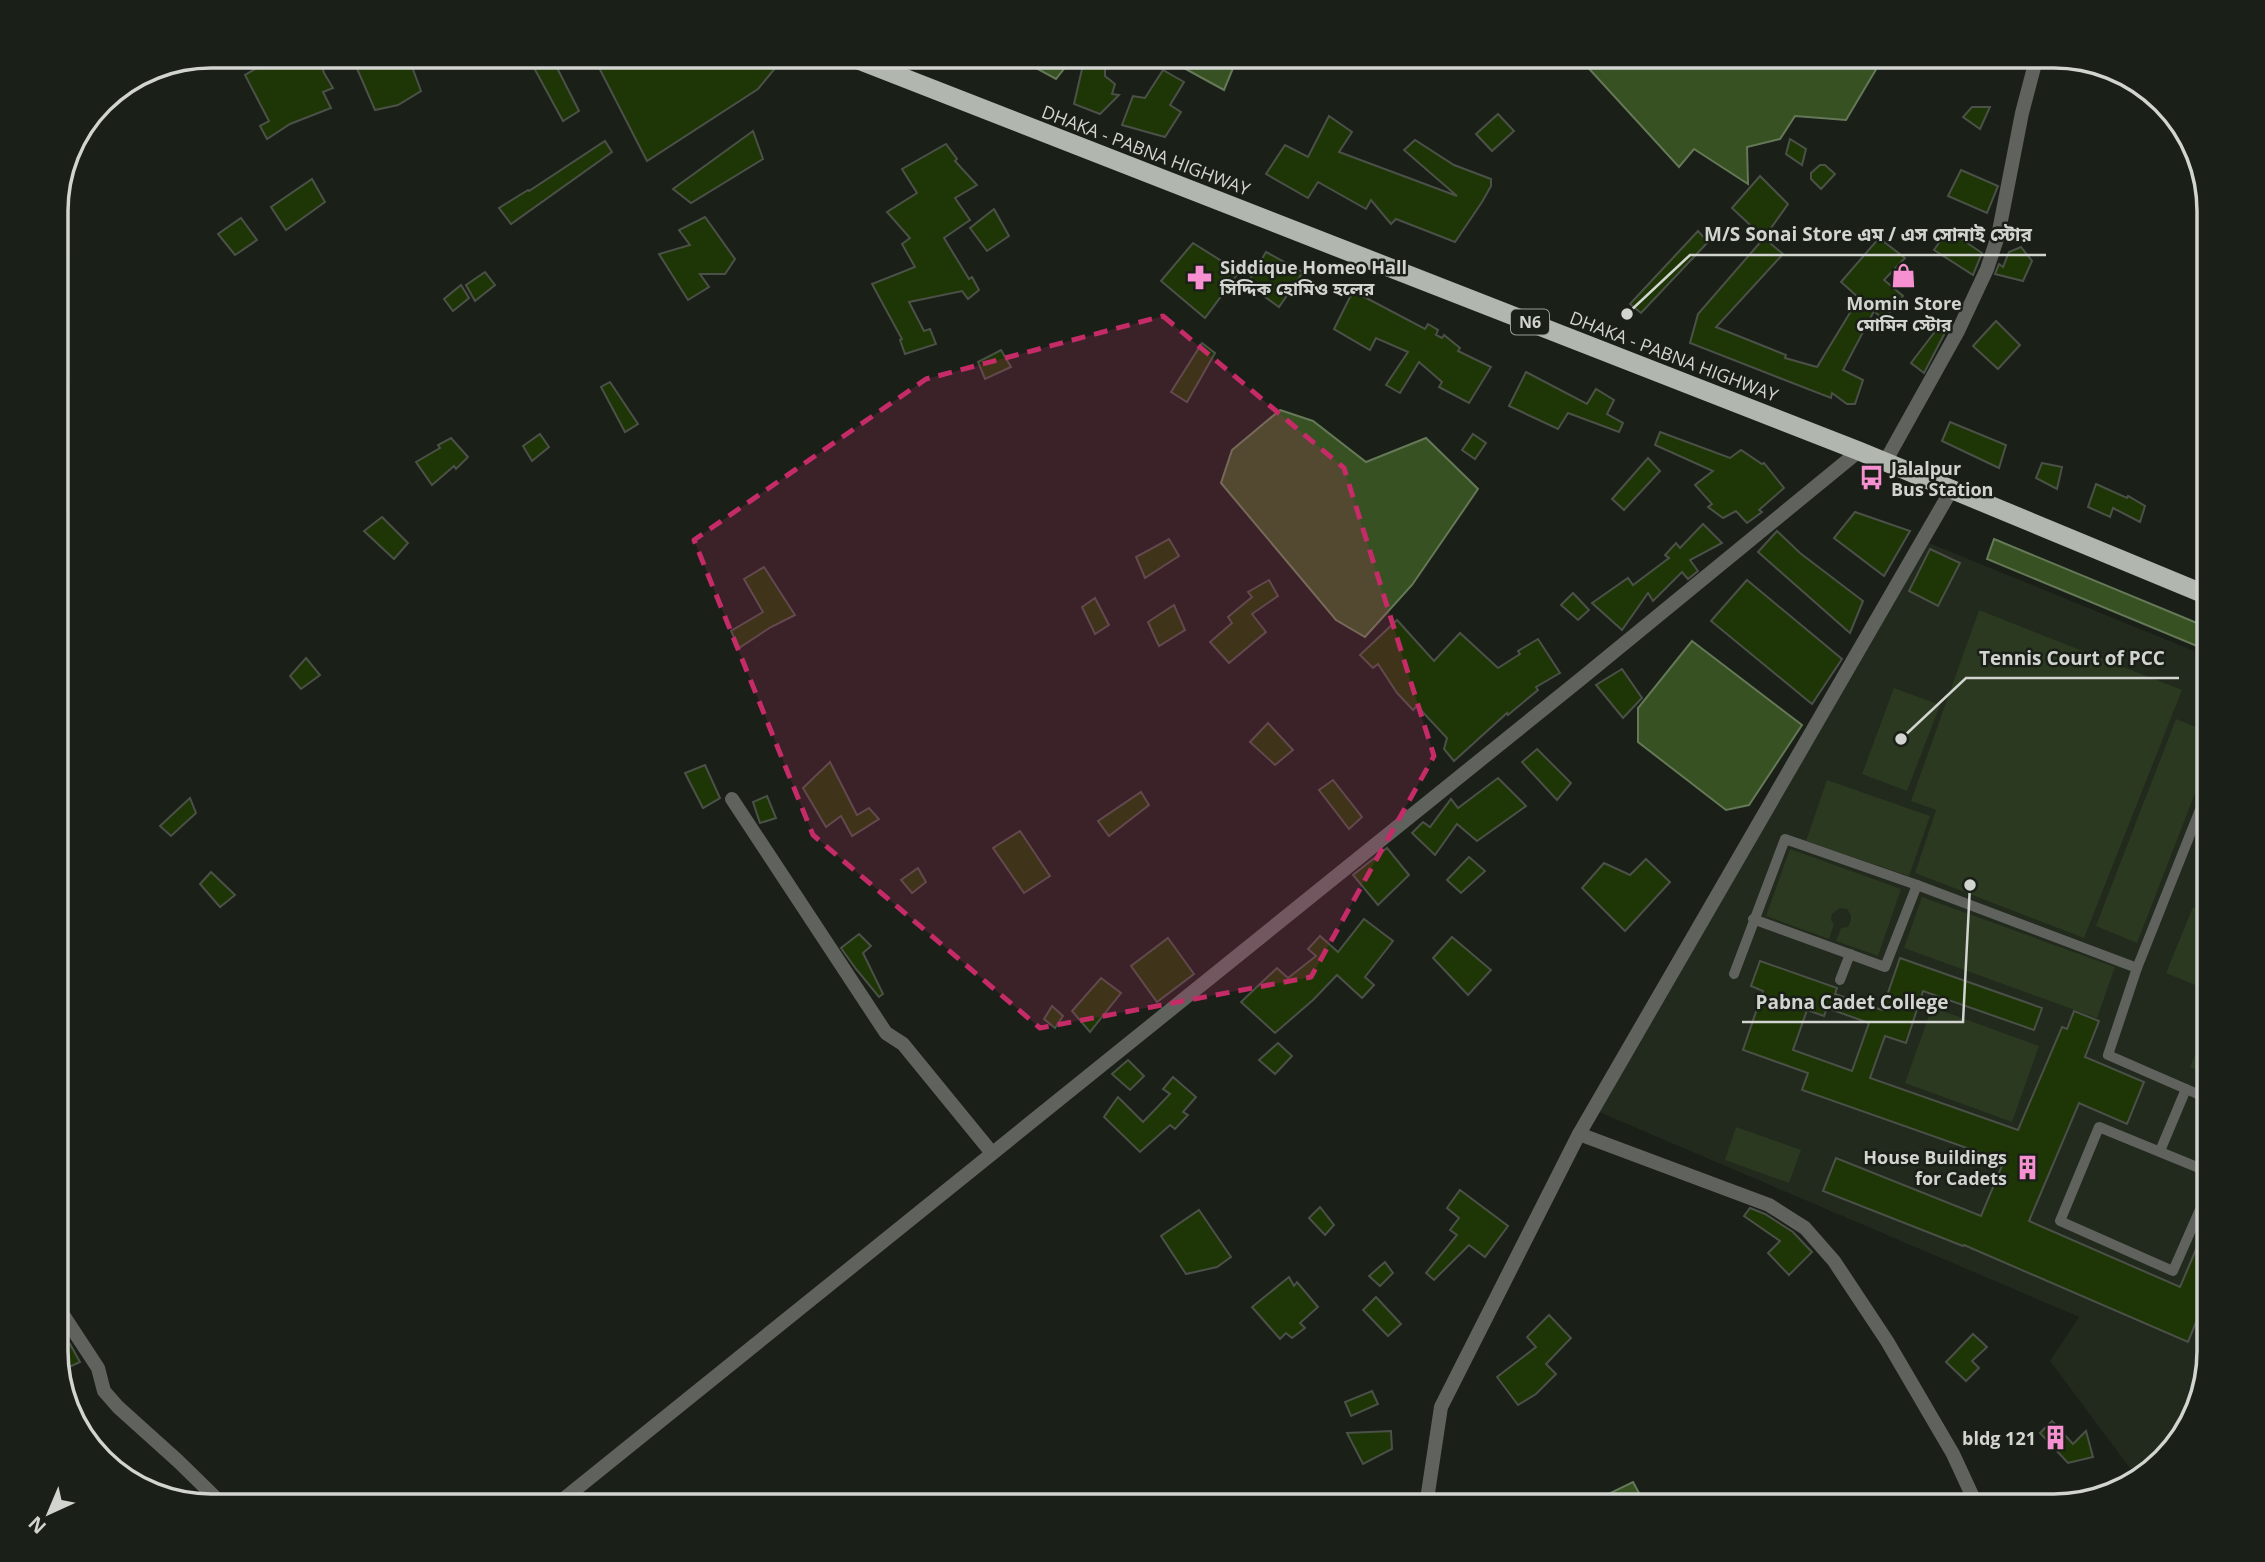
<svg xmlns="http://www.w3.org/2000/svg" width="2265" height="1562" font-family="'Open Sans','Noto Sans Bengali',sans-serif">
	<rect width="100%" height="100%" fill="#1a1f18"/>
	<polygon fill="#22291d" points="1929,543 2209,657 2209,1352 2183,1438 2138,1479 2050,1361 2079,1317 1599,1112"/>
	<g fill="#2b3920">
		<polygon points="1979,610 2182,690 2084,938 1915,873 1936,810 1911,801"/>
		<polygon points="1894,688 1940,705 1907,791 1862,774"/>
		<polygon points="2176,719 2209,732 2209,757 2137,943 2096,926"/>
		<polygon points="1827,780 1930,816 1909,876 1806,841"/>
		<path d="M1790,849L1901,889L1878,956L1836,941L1841,928L1848,927C1852,919 1852,916 1847,909L1840,908L1832,914L1831,920L1834,924L1829,939L1766,916Z"/>
		<polygon points="2209,870 2209,909 2195,903"/>
		<polygon points="1922,897 2115,967 2097,1018 1904,948"/>
		<polygon points="2193,907 2209,914 2209,985 2207,990 2166,973"/>
		<polygon points="1932,1007 2039,1046 2012,1122 1905,1083"/>
		<polygon points="2209,1021 2209,1076 2190,1067"/>
		<polygon points="1736,1127 1801,1150 1789,1183 1725,1160"/>
	</g>
	<g fill="#375123" stroke="#657857" stroke-width="2">
		<polygon points="1014,56 1074,56 1056,79"/>
		<polygon points="1162,56 1238,56 1224,90"/>
		<polygon points="1582,56 1884,56 1846,120 1795,116 1780,139 1747,147 1748,184 1694,149 1679,167 1581,60"/>
		<polygon points="1280,410 1313,421 1366,462 1426,438 1478,489 1412,585 1365,637 1336,620 1221,483 1232,450"/>
		<polygon points="1994,539 2209,628 2209,651 1987,559"/>
		<polygon points="1692,641 1802,725 1749,805 1726,810 1638,742 1638,708"/>
		<polygon points="1633,1482 1646,1506 1589,1506 1598,1499"/>
	</g>
	<g fill="#1e3606" stroke="#4b5048" stroke-width="2" fill-rule="evenodd">
		<polygon points="278,56 319,56 324,73 333,88 323,92 331,108 290,124 267,139 260,126 269,121 245,75"/>
		<polygon points="369,56 408,56 421,91 398,105 375,110 355,64"/>
		<polygon points="593,56 754,56 777,66 758,89 647,161"/>
		<polygon points="1085,56 1095,56 1105,59 1105,76 1115,84 1112,94 1119,95 1100,114 1074,104"/>
		<polygon points="552,58 579,111 563,121 534,68"/>
		<polygon points="1163,70 1184,82 1170,105 1181,112 1165,137 1122,125 1133,96 1145,98"/>
		<polygon points="1972,107 1990,107 1980,129 1963,117"/>
		<polygon points="1498,114 1514,131 1492,151 1476,134"/>
		<polygon points="1329,116 1352,132 1339,152 1457,196 1404,150 1415,140 1454,165 1491,179 1491,186 1482,202 1455,242 1396,219 1391,224 1371,200 1366,209 1318,182 1308,198 1266,174 1285,145 1308,157"/>
		<polygon points="753,131 763,159 691,203 673,189"/>
		<polygon points="1790,139 1806,149 1802,165 1786,154"/>
		<polygon points="605,141 612,152 511,224 499,208 528,190 529,191"/>
		<polygon points="946,144 957,159 955,161 977,185 955,198 970,220 944,238 969,279 972,277 979,290 968,299 962,291 909,302 924,331 930,329 936,344 905,354 900,340 902,339 872,284 915,267 902,244 910,238 887,212 917,193 902,169"/>
		<polygon points="1820,165 1825,165 1835,174 1821,189 1811,179 1811,173"/>
		<polygon points="1961,170 1998,186 1987,213 1948,196"/>
		<polygon points="1760,176 1788,204 1764,238 1732,208"/>
		<polygon points="312,179 325,202 286,230 271,207"/>
		<polygon points="994,209 1009,236 987,251 970,228"/>
		<polygon points="705,217 735,259 725,274 700,274 709,287 688,300 659,254 690,245 679,230"/>
		<polygon points="241,218 257,240 235,255 218,234"/>
		<polygon points="1948,230 1982,253 1973,275 1934,250"/>
		<polygon points="1698,231 1708,242 1641,313 1630,304"/>
		<polygon points="1764,238 1783,254 1716,327 1786,355 1785,358 1817,367 1859,298 1841,282 1879,238 1905,258 1884,280 1903,296 1884,320 1874,311 1843,370 1863,380 1855,404 1847,404 1832,393 1831,398 1690,343 1698,314"/>
		<polygon points="1193,243 1239,272 1205,318 1161,281"/>
		<polygon points="2021,247 2032,261 2023,281 1995,274 1999,264 2003,267 2009,252"/>
		<polygon points="1266,252 1303,272 1279,307 1247,284"/>
		<polygon points="485,272 495,285 475,301 466,285"/>
		<polygon points="461,285 469,298 453,311 444,299"/>
		<polygon points="1353,291 1425,329 1428,324 1438,330 1436,335 1442,338 1444,335 1460,348 1458,351 1491,367 1469,403 1439,387 1442,382 1419,362 1400,393 1386,385 1408,352 1376,338 1370,350 1334,329"/>
		<polygon points="1996,321 2020,345 1998,369 1973,346"/>
		<polygon points="1940,325 1947,329 1924,373 1911,363"/>
		<polygon points="1202,343 1215,353 1187,402 1171,392"/>
		<polygon points="1001,350 1011,367 985,379 978,362"/>
		<polygon points="1526,372 1587,404 1596,389 1614,400 1607,414 1623,423 1619,432 1568,413 1558,429 1509,406"/>
		<polygon points="610,382 638,424 625,432 601,387"/>
		<polygon points="1950,422 2006,445 1999,468 1942,441"/>
		<polygon points="1660,432 1730,458 1741,450 1762,464 1764,463 1784,488 1759,510 1762,512 1747,523 1736,511 1723,518 1708,507 1712,504 1695,485 1713,471 1655,445"/>
		<polygon points="540,434 549,447 532,461 523,446"/>
		<polygon points="1473,434 1486,443 1475,459 1462,450"/>
		<polygon points="451,438 468,457 456,469 454,466 432,485 416,462 440,448 438,445"/>
		<polygon points="1648,458 1660,471 1624,510 1612,499"/>
		<polygon points="2042,463 2062,467 2057,489 2036,478"/>
		<polygon points="2096,484 2127,498 2128,496 2145,506 2140,522 2113,508 2110,517 2088,507"/>
		<polygon points="1855,512 1910,531 1884,576 1834,538"/>
		<polygon points="382,517 408,543 394,559 364,531"/>
		<polygon points="1703,524 1722,543 1690,560 1698,571 1688,579 1682,572 1653,601 1648,593 1622,630 1592,603 1628,578 1633,585 1669,558 1665,555 1676,543 1680,548"/>
		<polygon points="1777,531 1800,553 1863,601 1850,633 1758,552"/>
		<polygon points="1169,539 1179,556 1145,578 1136,557"/>
		<polygon points="1930,549 1960,563 1938,606 1909,591"/>
		<polygon points="764,567 795,615 771,627 739,648 731,631 763,612 744,579"/>
		<polygon points="1269,580 1278,596 1252,614 1266,632 1229,663 1210,642 1232,623 1228,617 1252,597 1248,592"/>
		<polygon points="1747,580 1842,659 1812,704 1711,621"/>
		<polygon points="1573,593 1589,610 1578,620 1561,605"/>
		<polygon points="1095,598 1109,625 1095,634 1082,607"/>
		<polygon points="1174,605 1185,630 1159,646 1148,622"/>
		<polygon points="1397,620 1434,661 1460,633 1498,668 1520,654 1518,651 1538,639 1560,673 1536,687 1538,690 1508,715 1507,713 1454,761 1444,749 1447,738 1417,706 1413,710 1397,693 1378,664 1373,668 1360,655"/>
		<polygon points="306,658 320,675 301,689 290,676"/>
		<polygon points="1622,669 1642,698 1623,718 1596,685"/>
		<polygon points="1268,723 1293,750 1275,765 1250,742"/>
		<polygon points="1537,749 1571,783 1557,800 1522,762"/>
		<polygon points="830,762 857,815 869,808 879,819 852,836 841,816 826,827 803,788"/>
		<polygon points="705,765 720,798 703,808 685,773"/>
		<polygon points="1498,778 1526,806 1477,841 1457,824 1435,855 1412,833 1423,822 1430,827 1451,799 1458,808"/>
		<polygon points="1333,780 1362,817 1349,829 1319,790"/>
		<polygon points="1141,792 1149,805 1109,836 1098,821"/>
		<polygon points="767,796 776,818 760,823 753,802"/>
		<polygon points="190,798 196,813 171,836 160,826"/>
		<polygon points="1020,831 1050,876 1024,893 993,848"/>
		<polygon points="1387,848 1409,875 1378,905 1353,875"/>
		<polygon points="1469,857 1485,871 1461,893 1447,880"/>
		<polygon points="1646,859 1670,882 1625,931 1582,888 1604,863 1630,875"/>
		<polygon points="918,868 926,882 912,893 901,880"/>
		<polygon points="211,872 235,895 220,907 200,884"/>
		<polygon points="1364,919 1393,941 1365,977 1374,985 1362,998 1337,975 1313,1000 1275,1033 1241,1002 1277,968 1288,978 1316,956 1308,949 1320,936 1338,952"/>
		<polygon points="859,934 871,946 863,953 883,994 879,997 856,969 841,948"/>
		<polygon points="1452,937 1491,970 1468,995 1433,958"/>
		<polygon points="1168,938 1194,974 1157,1002 1131,966"/>
		<path d="M1900,958L2042,1008L2034,1030L1923,991L1906,1043L1885,1036L1870,1078L2018,1130L2062,1027L2067,1029L2074,1011L2099,1021L2085,1057L2144,1082L2127,1124L2079,1103L2029,1221L2180,1287L2209,1219V1302L2205,1300L2188,1342L1964,1245L1963,1246L1823,1191L1836,1158L1981,1216L2004,1161L1802,1090L1808,1073L1743,1050L1763,991L1751,986L1760,961L1837,988L1835,994L1882,1010ZM1827,1008L1869,1023L1852,1071L1793,1050L1807,1010L1824,1016Z"/>
		<polygon points="1101,978 1121,993 1090,1032 1072,1011"/>
		<polygon points="1052,1006 1063,1016 1055,1028 1044,1019"/>
		<polygon points="1278,1043 1292,1056 1275,1074 1259,1060"/>
		<polygon points="1128,1060 1144,1076 1130,1090 1112,1074"/>
		<polygon points="1173,1077 1196,1097 1183,1112 1188,1115 1175,1129 1170,1125 1140,1152 1104,1117 1118,1097 1143,1122 1170,1094 1163,1089"/>
		<polygon points="1460,1190 1508,1226 1485,1257 1469,1245 1434,1280 1426,1273 1457,1235 1450,1230 1459,1218 1447,1208"/>
		<polygon points="1320,1207 1334,1225 1325,1235 1309,1218"/>
		<polygon points="1750,1208 1765,1214 1793,1232 1812,1252 1789,1275 1768,1253 1780,1241 1744,1216"/>
		<polygon points="1199,1210 1231,1257 1217,1267 1186,1274 1161,1236"/>
		<polygon points="1385,1262 1393,1273 1380,1286 1369,1276"/>
		<polygon points="1289,1277 1294,1286 1297,1282 1318,1307 1300,1323 1305,1328 1292,1338 1286,1333 1280,1339 1252,1307"/>
		<polygon points="1376,1297 1401,1324 1388,1336 1363,1310"/>
		<polygon points="1549,1315 1571,1338 1546,1364 1556,1374 1536,1394 1518,1405 1497,1377 1536,1347 1527,1337"/>
		<polygon points="1973,1334 1987,1347 1972,1361 1979,1368 1966,1381 1946,1362"/>
		<polygon points="70,1344 80,1362 67,1368 56,1351"/>
		<polygon points="1372,1391 1378,1404 1351,1416 1345,1402"/>
		<polygon points="2052,1421 2073,1444 2086,1431 2093,1457 2068,1463 2040,1433"/>
		<polygon points="1391,1431 1392,1449 1363,1464 1347,1433"/>
	</g>
	<g fill="none" stroke-linecap="round" stroke-linejoin="round">
		<g stroke="#60625e" stroke-width="10">
			<polyline points="2209,787 2137,968 2108,1055 2209,1099"/>
			<polyline points="1753,919 1885,967 1917,885"/>
			<polyline points="1734,974 1785,839 1917,885 2137,968"/>
			<polyline points="1840,980 1850,954"/>
			<polyline points="2160,1151 2186,1089"/>
			<polyline points="2209,1172 2099,1127 2060,1221 2173,1271 2209,1189"/>
		</g>
		<g stroke="#60625e" stroke-width="14">
			<polyline points="1885,462 1958,331 1987,269 1998,236 2022,113 2037,56"/>
			<polyline points="732,799 886,1033 903,1044 992,1153"/>
			<polyline points="1579,1134 1769,1205 1805,1228 1834,1261 1887,1341 1953,1454 1977,1506"/>
			<polyline points="56,1304 98,1368 104,1391 118,1407 178,1461 224,1506"/>
		</g>
		<g stroke="#60625e" stroke-width="14">
			<polyline points="555,1506 1582,678 1859,451"/>
			<polyline points="1426,1506 1441,1407 1579,1134 1952,489"/>
		</g>
		<polyline stroke="#b1b6ae" stroke-width="19" points="848,56 1859,451 2209,596"/>
	</g>
	<path fill="#c42b67" fill-opacity="0.2" stroke="#c42b67" stroke-width="5" stroke-dasharray="14 9" stroke-linejoin="round" d="M1163,316L1344,468L1434,756L1311,977L1040,1028L813,835L694,540L926,379Z"/>
	<defs>
		<symbol id="shop-bare" viewBox="-9 -9 18 18"><path d="M-5-2.5h2.3a2.7 3.5 0 0 1 5.4 0H5L5.5 6h-11ZM-1.5-2.5h3a1.5 2.3 0 0 0-3 0Z" fill="#f690d0" stroke="#1a1f18" stroke-width="2.5" paint-order="stroke"/></symbol>
		<symbol id="pharmacy-bare" viewBox="-9 -9 18 18"><path d="M-2-6h4v4h4v4h-4v4h-4v-4h-4v-4h4Z" fill="#f690d0" stroke="#1a1f18" stroke-width="2.5" paint-order="stroke"/></symbol>
		<symbol id="bus-bare" viewBox="-9 -9 18 18"><path d="M-5-6H5V4H4V6H2V4H-2V6H-4V4H-5ZM-3.5-4V0h7V-4ZM-3.5 1.2v1.5H-2V1.2ZM2 1.2v1.5H3.5V1.2Z" fill="#f690d0" stroke="#1a1f18" stroke-width="2.5" paint-order="stroke"/></symbol>
		<symbol id="building-bare" viewBox="-9 -9 18 18"><path d="M-4-6H4V6H1V3H-1V6H-4ZM-2.5-4.3h1.7v1.8h-1.7ZM.8-4.3h1.7v1.8H.8ZM-2.5-1h1.7V.8h-1.7ZM.8-1h1.7V.8H.8Z" fill="#f690d0" stroke="#1a1f18" stroke-width="2.5" paint-order="stroke"/></symbol>
	</defs>
	<g fill-rule="evenodd">
		<use href="#shop-bare" x="1886" y="258" width="35" height="35"/>
		<use href="#pharmacy-bare" x="1182" y="260" width="35" height="35"/>
		<use href="#bus-bare" x="1854" y="460" width="35" height="35"/>
		<use href="#building-bare" x="2010" y="1150" width="35" height="35"/>
		<use href="#building-bare" x="2038" y="1420" width="35" height="35"/>
	</g>
	<g text-anchor="middle" dominant-baseline="central" stroke-width="5" stroke-linejoin="round" paint-order="stroke">
		<rect fill="#1a1f18" stroke="#9a9e98" stroke-width="2" x="1511" y="309.5" width="38" height="25" rx="5"/>
		<g font-size="16" font-weight="bold" fill="#d1d4cf">
			<text x="1530" y="322">N6</text>
		</g>
		<g font-size="18" fill="#d1d4cf" stroke="#1a1f18">
			<text transform="translate(1146 150) rotate(21)">DHAKA - PABNA HIGHWAY</text>
			<text transform="translate(1674 356) rotate(21)">DHAKA - PABNA HIGHWAY</text>
		</g>
		<g font-size="18" font-weight="bold" fill="#d1d4cf" stroke="#1a1f18" text-anchor="start">
			<text x="1220" y="267">Siddique Homeo Hall<tspan x="1220" dy="21">সিদ্দিক হোমিও হলের</tspan></text>
			<text x="1904" y="303" text-anchor="middle">Momin Store<tspan x="1904" dy="21">মোমিন স্টোর</tspan></text>
			<text x="1891" y="468">Jalalpur<tspan x="1891" dy="21">Bus Station</tspan></text>
			<text x="2007" y="1157" text-anchor="end">House Buildings<tspan x="2007" dy="21">for Cadets</tspan></text>
			<text x="2036" y="1438" text-anchor="end">bldg 121</text>
		</g>
	</g>
	<path d="M0 0H2265V1562H0ZM211 68H2054A143 143 0 0 1 2197 211V1351A143 143 0 0 1 2054 1494H211A143 143 0 0 1 68 1351V211A143 143 0 0 1 211 68Z" fill="#1a1f18" fill-rule="evenodd"/>
	<path fill="none" stroke="#d1d4cf" stroke-width="3.5" d="M211 68H2054A143 143 0 0 1 2197 211V1351A143 143 0 0 1 2054 1494H211A143 143 0 0 1 68 1351V211A143 143 0 0 1 211 68Z"/>
	<path fill="none" stroke="#d1d4cf" stroke-width="2.5" d="M1627 314L1690 255H2046M1901 739L1966 678H2179M1970 885L1963 1022H1742"/>
	<g fill="#d1d4cf" stroke="#1a1f18" stroke-width="2.5">
		<circle cx="1627" cy="314" r="7"/>
		<circle cx="1901" cy="739" r="7"/>
		<circle cx="1970" cy="885" r="7"/>
	</g>
	<g font-size="19" text-anchor="middle" font-weight="bold" fill="#d1d4cf" stroke="#1a1f18" stroke-width="5" stroke-linejoin="round" paint-order="stroke">
		<text x="1868" y="241">M/S Sonai Store এম / এস সোনাই স্টোর</text>
		<text x="2072" y="665">Tennis Court of PCC</text>
		<text x="1852" y="1009">Pabna Cadet College</text>
	</g>
	<g transform="translate(49 1513) rotate(224)" stroke="#1a1f18" stroke-width="5" paint-order="stroke">
	<path d="M0-5L12 26L0 18L-12 26Z" fill="#d1d4cf"/>
	<text y="-10" font-size="19" font-weight="bold" text-anchor="middle" fill="#d1d4cf">N</text>
	</g>
</svg>
